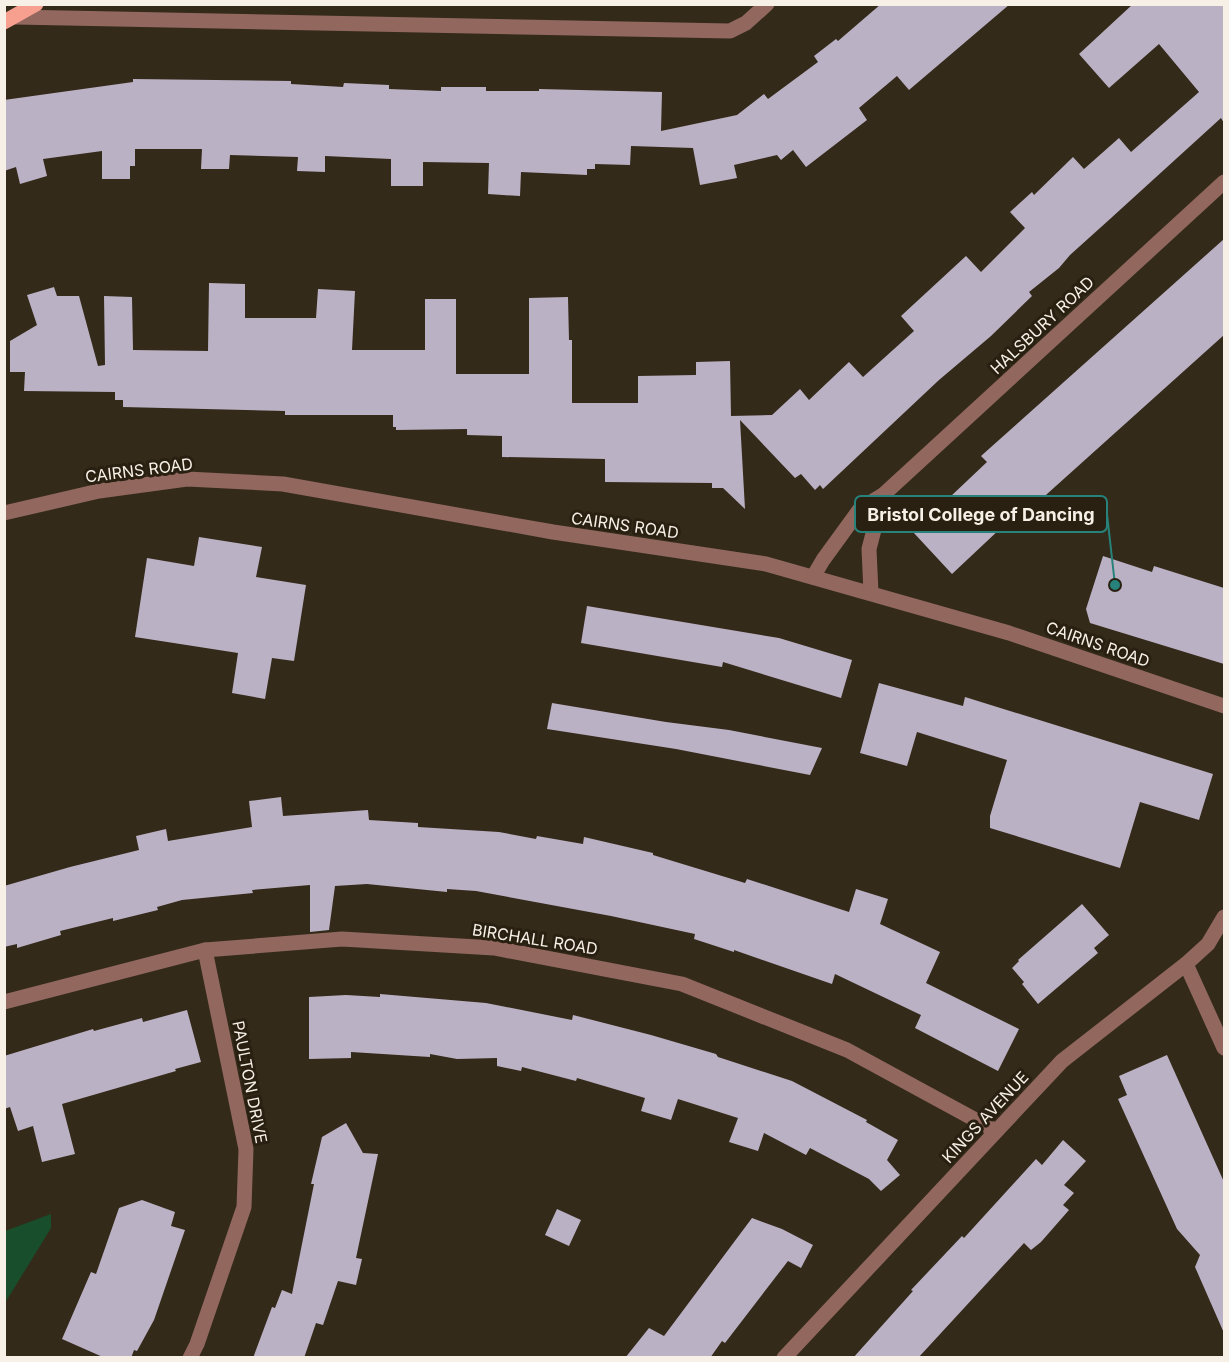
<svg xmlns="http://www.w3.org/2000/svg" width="1229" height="1362" font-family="Inter,sans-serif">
	<rect width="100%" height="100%" fill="#332a1a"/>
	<polygon fill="#184e2b" points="51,1214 51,1228 5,1303 5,1231"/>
	<g fill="#bbb1c4">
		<polygon points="881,4 1010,4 909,90 897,76 859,108 867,120 806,167 793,150 781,160 777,155 734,165 737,178 700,185 693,148 631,146 630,165 595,164 595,169 587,169 587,175 521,172 520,196 488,194 489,163 423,162 423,186 391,186 391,159 325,156 325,172 297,171 298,157 230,155 229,169 201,169 202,149 135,149 135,166 130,166 130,179 102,179 102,151 43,159 47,176 20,184 16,167 4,171 4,100 133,82 133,79 291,81 291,84 343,87 344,83 389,85 389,89 441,91 441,87 486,87 486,91 539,91 539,89 662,92 661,131 737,115 764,94 768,99 818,62 814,56 836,39 838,41"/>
		<polygon points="1133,4 1224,4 1224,123 1221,118 1110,219 1070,255 1059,268 1029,292 1032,296 991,336 939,380 823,489 820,485 815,490 801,474 795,478 740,420 745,509 723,488 712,488 712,483 605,482 605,459 502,457 502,436 467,435 467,429 396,430 396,427 393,427 393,415 285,415 285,411 123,407 123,400 115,400 115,392 24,391 25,372 10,372 10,341 37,325 27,295 54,287 57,296 79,296 98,366 105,365 104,296 132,297 133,350 208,351 209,283 245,284 245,318 316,318 318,289 355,291 352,350 425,350 425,299 456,299 456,374 529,374 529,298 568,297 569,340 572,340 572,403 638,403 638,376 696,375 696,362 730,361 731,416 772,415 800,389 809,400 849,362 863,377 914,331 901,316 966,256 981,272 1025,228 1010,212 1032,192 1034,195 1073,157 1084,169 1119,138 1131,152 1199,92 1159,44 1109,88 1079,54"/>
		<polygon points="1224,239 1224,335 1037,503 1033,498 952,574 913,532 987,462 981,456"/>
		<polygon points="199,537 262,547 256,577 306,585 294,661 272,658 265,699 232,693 238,653 135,637 147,558 194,566"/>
		<polygon points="1103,556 1152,572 1154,566 1224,588 1224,664 1090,623 1086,609"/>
		<polygon points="587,606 779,638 852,660 841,698 723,662 722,667 581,643"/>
		<polygon points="879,683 963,706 965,697 1213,774 1199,820 1140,802 1120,868 990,828 990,816 1007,760 917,732 907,766 860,753"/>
		<polygon points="552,703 666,722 729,730 822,748 810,775 676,749 547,729"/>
		<polygon points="281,797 283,816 368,810 369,820 418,823 418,827 499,832 536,839 537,836 583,844 584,837 653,853 653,855 745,883 747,879 849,912 856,889 888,899 880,924 940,952 926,983 1019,1029 998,1071 915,1028 921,1015 835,974 832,984 734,950 734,952 694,939 695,934 611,916 476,891 447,889 447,892 367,884 335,886 329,930 310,932 310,885 252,890 253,893 182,900 157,907 158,910 113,921 113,918 60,931 61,935 17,948 17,944 4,947 4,886 70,867 139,850 136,836 166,829 168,841 252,827 249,801"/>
		<polygon points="1082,904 1109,935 1094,948 1098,953 1038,1004 1022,984 1024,982 1012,968 1019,961 1018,960"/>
		<polygon points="380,994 486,1003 572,1020 573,1015 651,1035 716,1054 718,1057 792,1081 867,1120 866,1122 898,1140 887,1160 900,1175 881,1191 869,1179 810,1148 806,1155 764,1133 758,1151 729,1142 738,1118 678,1099 671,1120 641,1111 645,1098 577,1078 576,1081 522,1067 521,1071 497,1066 497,1058 457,1059 430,1054 430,1057 351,1052 351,1058 309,1059 309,997 346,995 380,997"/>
		<polygon points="187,1010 201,1062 175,1069 176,1071 62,1104 75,1154 42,1162 33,1126 18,1131 10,1107 4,1109 4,1056 93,1029 94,1031 142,1018 143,1022"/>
		<polygon points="1167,1055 1224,1182 1224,1333 1195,1267 1200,1255 1177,1229 1118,1099 1127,1095 1119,1076"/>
		<polygon points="346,1123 363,1153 378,1154 356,1258 362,1259 356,1285 338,1281 323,1325 316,1323 304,1358 253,1358 272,1307 275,1308 282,1290 292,1294 314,1184 311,1184 322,1137"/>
		<polygon points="1063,1140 1086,1161 1064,1185 1074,1193 1063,1205 1069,1210 1041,1242 1031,1250 1024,1243 918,1358 853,1358 913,1291 911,1290 962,1236 964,1238 1036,1159 1042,1165"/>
		<polygon points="142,1200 175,1212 171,1226 185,1230 154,1320 137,1351 134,1350 131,1358 105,1358 62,1339 91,1272 96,1274 119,1208"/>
		<polygon points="557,1209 581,1220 569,1246 545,1235"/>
		<polygon points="752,1218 782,1229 813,1245 801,1268 788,1261 725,1343 722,1341 710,1358 625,1358 649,1328 664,1336"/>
	</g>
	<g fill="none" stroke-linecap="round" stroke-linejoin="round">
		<g stroke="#91675e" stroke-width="15">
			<polyline points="15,17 730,31 746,23 767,4"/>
			<polyline points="4,513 99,491 187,479 283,484 553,532 766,564 1009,633 1224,706"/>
			<polyline points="813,577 823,560 860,509 883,495 1224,182"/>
			<polyline points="871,593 869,549 883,495"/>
			<polyline points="1186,964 1224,1048"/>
			<polyline points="4,1002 205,950 342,939 494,948 682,984 847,1050 996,1131"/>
			<polyline points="190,1358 197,1344 244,1207 246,1149 205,950"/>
			<polyline points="784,1358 1062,1061 1186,964 1208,944 1224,917"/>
		</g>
		<polyline stroke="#f8a090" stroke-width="15" points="4,22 36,4"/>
	</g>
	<g text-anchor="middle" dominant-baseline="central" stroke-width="6" stroke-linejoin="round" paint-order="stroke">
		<g font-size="16" fill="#f6f0e6" stroke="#292011">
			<text transform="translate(1042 325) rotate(-43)">HALSBURY ROAD</text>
			<text transform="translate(139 470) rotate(-7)">CAIRNS ROAD</text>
			<text transform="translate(625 525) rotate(8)">CAIRNS ROAD</text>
			<text transform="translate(1098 644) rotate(19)">CAIRNS ROAD</text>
			<text transform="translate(535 939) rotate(9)">BIRCHALL ROAD</text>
			<text transform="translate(250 1082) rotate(79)">PAULTON DRIVE</text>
			<text transform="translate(985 1117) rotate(-47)">KINGS AVENUE</text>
		</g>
	</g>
	<path fill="none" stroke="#26827a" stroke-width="2" d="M1115 585L1107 514"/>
	<circle fill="#26827a" stroke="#292011" stroke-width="2" cx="1115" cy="585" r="6"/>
	<rect fill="#292011" stroke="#26827a" stroke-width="2" x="855" y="496" width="252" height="36" rx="6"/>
	<g font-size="18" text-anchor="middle" font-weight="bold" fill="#f6f0e6">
		<text x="981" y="521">Bristol College of Dancing</text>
	</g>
	<rect width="1229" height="1362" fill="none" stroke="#f6f0e6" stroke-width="12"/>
</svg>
